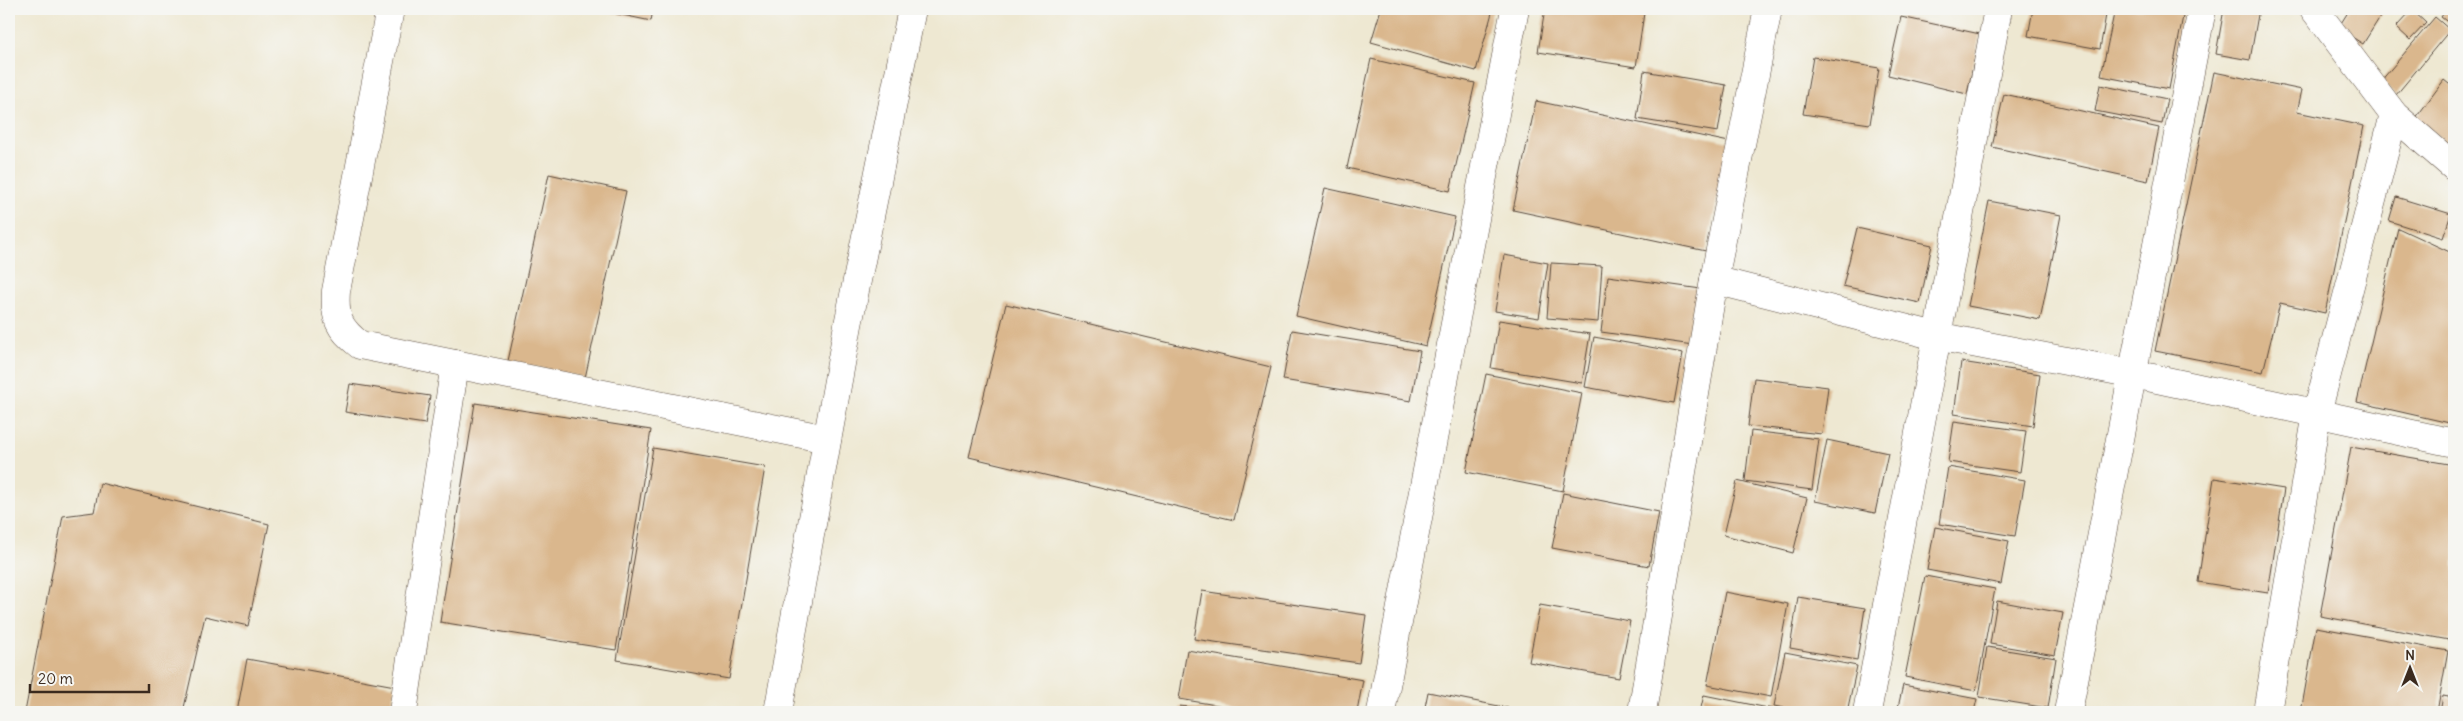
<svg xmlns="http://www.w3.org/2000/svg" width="2463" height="721" font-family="Delius,sans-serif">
	<rect width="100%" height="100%" fill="#f6f6f2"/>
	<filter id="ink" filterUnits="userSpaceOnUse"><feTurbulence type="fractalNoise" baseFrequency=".02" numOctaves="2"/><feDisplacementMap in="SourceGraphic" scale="10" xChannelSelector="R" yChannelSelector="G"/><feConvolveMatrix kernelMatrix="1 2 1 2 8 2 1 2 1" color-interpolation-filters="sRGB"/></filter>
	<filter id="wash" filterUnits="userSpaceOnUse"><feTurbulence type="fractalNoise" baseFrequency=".0096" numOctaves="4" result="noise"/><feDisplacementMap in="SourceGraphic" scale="20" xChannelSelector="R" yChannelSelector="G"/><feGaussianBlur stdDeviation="1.12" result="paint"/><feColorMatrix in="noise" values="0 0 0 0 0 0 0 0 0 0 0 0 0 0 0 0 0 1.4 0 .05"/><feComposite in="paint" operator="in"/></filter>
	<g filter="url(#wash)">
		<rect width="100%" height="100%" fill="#eee8d2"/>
		<g id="blocks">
			<g fill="#dab78d">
				<polygon points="594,9 653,9 651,21"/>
				<polygon points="1381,9 1493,9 1476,71 1371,42"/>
				<polygon points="1545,9 1613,9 1644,13 1636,67 1538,52"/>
				<polygon points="2033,9 2107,9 2100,49 2028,36"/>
				<polygon points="2115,9 2171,9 2184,11 2169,89 2101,76"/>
				<polygon points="2224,9 2259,9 2250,60 2216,54"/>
				<polygon points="2350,9 2385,9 2363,44 2338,28"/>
				<polygon points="2447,9 2454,13 2454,27 2441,17"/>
				<polygon points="2412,10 2426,23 2410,40 2396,27"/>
				<polygon points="1901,17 1980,34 1967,94 1888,75"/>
				<polygon points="2435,17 2450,30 2396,95 2380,82"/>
				<polygon points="1813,57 1879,68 1870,124 1803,114"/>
				<polygon points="1371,59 1475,83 1450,191 1347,168"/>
				<polygon points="1644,71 1726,85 1718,132 1637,119"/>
				<polygon points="2214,72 2302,90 2297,112 2364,126 2325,313 2280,303 2263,372 2155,351"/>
				<polygon points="2444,80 2454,88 2454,148 2415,119"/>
				<polygon points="2100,85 2167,99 2162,124 2095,111"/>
				<polygon points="2004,94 2159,128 2148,181 1992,147"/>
				<polygon points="1536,101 1729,142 1706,251 1513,210"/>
				<polygon points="549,174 626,191 585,378 508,361"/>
				<polygon points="1325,188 1455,217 1426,346 1296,316"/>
				<polygon points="2396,197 2451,214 2443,238 2389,221"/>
				<polygon points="1989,201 2061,215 2040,320 1968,306"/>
				<polygon points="1857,228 1932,245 1920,303 1843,286"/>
				<polygon points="2398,228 2454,254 2454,424 2357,402"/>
				<polygon points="1504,255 1548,263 1539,318 1495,311"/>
				<polygon points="1551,263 1602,266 1598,322 1547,318"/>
				<polygon points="1608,276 1701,289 1693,345 1601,332"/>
				<polygon points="1006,304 1271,367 1234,520 969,457"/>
				<polygon points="1499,320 1590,334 1582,383 1491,368"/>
				<polygon points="1292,330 1420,351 1411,401 1283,380"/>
				<polygon points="1594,337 1683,353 1674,403 1585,387"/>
				<polygon points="1961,362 2040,374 2033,426 1954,414"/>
				<polygon points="1486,374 1582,393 1563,491 1466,472"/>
				<polygon points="1754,378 1828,387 1822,434 1748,426"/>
				<polygon points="350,384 430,396 425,424 345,412"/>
				<polygon points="475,403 651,430 616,650 440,622"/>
				<polygon points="1954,421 2026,431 2020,472 1948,462"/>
				<polygon points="1751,431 1819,439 1812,490 1745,481"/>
				<polygon points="1827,440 1888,453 1875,513 1815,501"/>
				<polygon points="2351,447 2454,465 2454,610 2449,640 2320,616"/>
				<polygon points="653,448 765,467 729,679 617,660"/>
				<polygon points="1948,467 2025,480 2015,536 1939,524"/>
				<polygon points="2214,478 2284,489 2268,593 2198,582"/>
				<polygon points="1737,481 1807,498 1793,553 1724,535"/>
				<polygon points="100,483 269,524 248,626 205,616 183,712 25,712 63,516 94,512"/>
				<polygon points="1563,493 1659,512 1649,566 1552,548"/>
				<polygon points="1935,527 2009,541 2001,584 1927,570"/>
				<polygon points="1925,576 1995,589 1976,691 1905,677"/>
				<polygon points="1202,591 1366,615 1359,663 1194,639"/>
				<polygon points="1725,592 1788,604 1771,697 1707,685"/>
				<polygon points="1798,597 1865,608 1857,660 1790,648"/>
				<polygon points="1997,601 2063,613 2055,655 1990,644"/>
				<polygon points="1540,605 1630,621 1619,678 1529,662"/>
				<polygon points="2316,627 2448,651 2437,712 2301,712"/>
				<polygon points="1987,647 2056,658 2048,708 1979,697"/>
				<polygon points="1187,650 1363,680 1357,712 1261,712 1179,699"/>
				<polygon points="1785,652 1857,666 1847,712 1805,712 1774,706"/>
				<polygon points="247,659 395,686 390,712 237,712"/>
				<polygon points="1903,685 1977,699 1974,712 1897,712"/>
				<polygon points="1428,692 1524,711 1524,712 1424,712"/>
				<polygon points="1704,695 1773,709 1773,712 1700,712"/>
				<polygon points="2443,696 2454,698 2454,712 2440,712"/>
				<polygon points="1180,706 1216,711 1216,712 1179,712"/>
			</g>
		</g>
	</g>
	<g filter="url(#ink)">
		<use href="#blocks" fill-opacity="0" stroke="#564639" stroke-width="1"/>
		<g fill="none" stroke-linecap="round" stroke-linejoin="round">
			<defs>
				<g id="minor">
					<path d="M390,9L336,291C334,318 339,329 360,345L827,439"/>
					<polyline points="2314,9 2394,115 2454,167"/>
					<polyline points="1714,280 1936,336 2134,374 2454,443"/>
					<polyline points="403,712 455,364"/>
					<polyline points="778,712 848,325 912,9"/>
					<polyline points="1381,712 1515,9"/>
					<polyline points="1642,712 1714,280 1768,9"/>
					<polyline points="1867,712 1998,9"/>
					<polyline points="2068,712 2202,9"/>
					<polyline points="2267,712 2317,413 2394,115"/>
				</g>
			</defs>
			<use href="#minor" stroke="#564639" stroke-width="29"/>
			<use href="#minor" stroke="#fff" stroke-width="28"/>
		</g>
	</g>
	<rect width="2463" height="721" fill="none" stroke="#f6f6f2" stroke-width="30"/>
	<g transform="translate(2410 668)" stroke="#f6f6f2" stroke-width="4" paint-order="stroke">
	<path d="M0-4L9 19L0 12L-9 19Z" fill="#3b2a1e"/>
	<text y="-8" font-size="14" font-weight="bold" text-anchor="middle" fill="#3b2a1e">N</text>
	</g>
	<path d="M30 684v8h119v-8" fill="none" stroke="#3b2a1e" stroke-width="2.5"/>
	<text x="38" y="684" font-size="15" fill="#3b2a1e" stroke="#f6f6f2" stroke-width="4" paint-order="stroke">20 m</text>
</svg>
